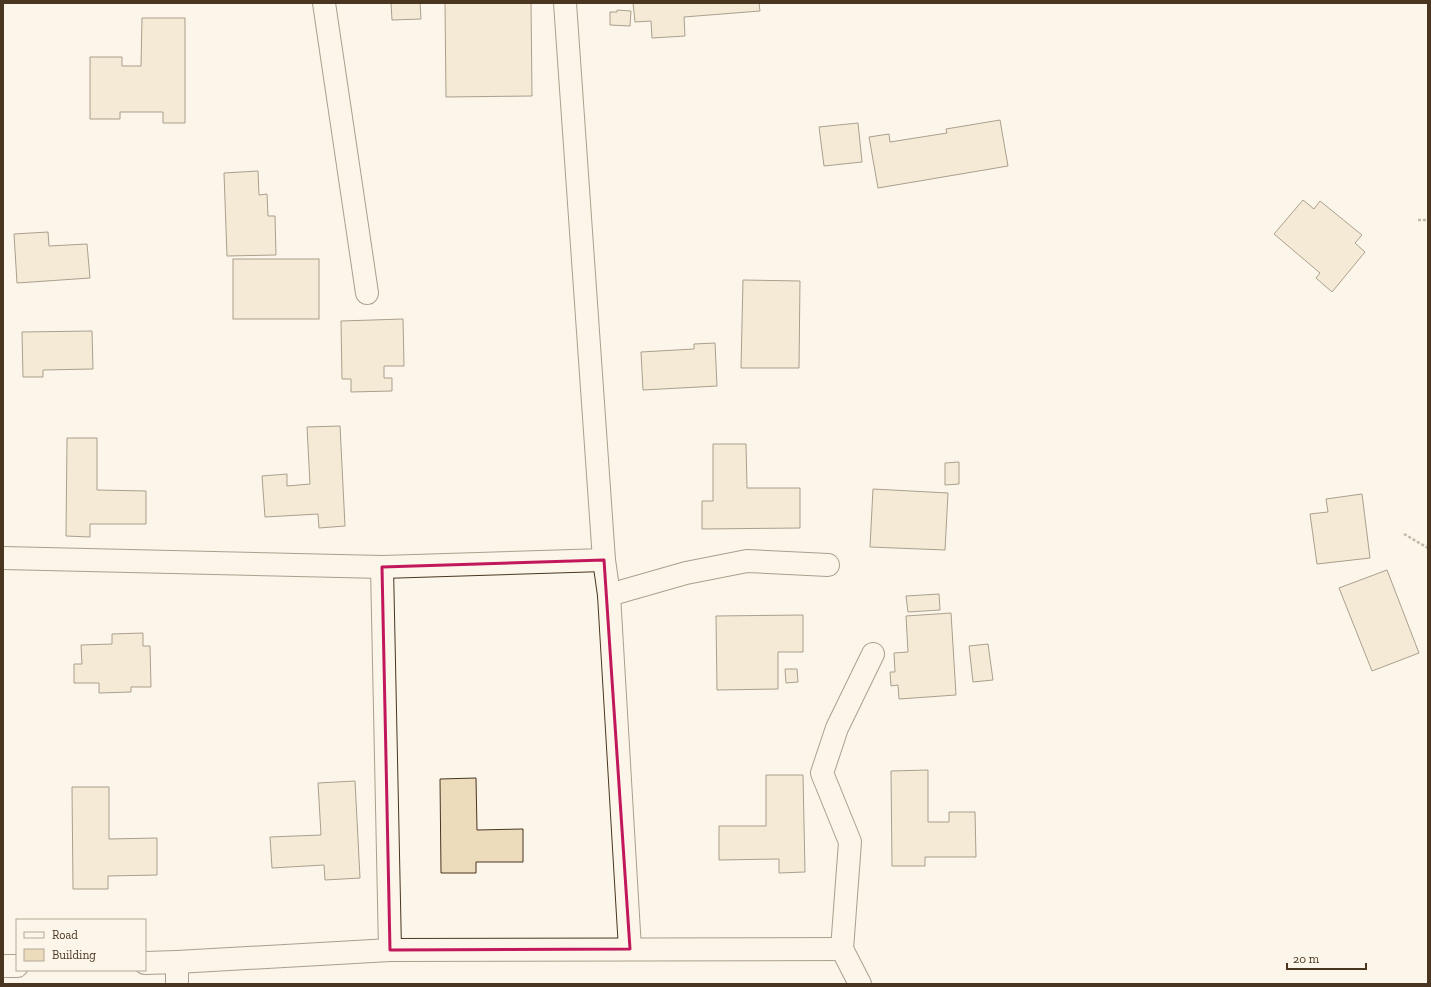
<svg xmlns="http://www.w3.org/2000/svg" width="1431" height="987" font-family="'Zilla Slab',serif">
	<rect width="100%" height="100%" fill="#fbf6e9"/>
	<g fill="#ecdcbc" stroke="#4a3520">
		<polygon points="391,3 420,3 421,19 392,20"/>
		<polygon points="445,3 531,3 532,96 446,97"/>
		<polygon points="633,3 759,3 760,11 684,17 685,36 652,38 651,21 635,22"/>
		<polygon points="617,10 631,11 630,26 610,25 610,12 617,12"/>
		<polygon points="142,18 185,18 185,123 163,123 163,112 120,112 120,119 90,119 90,57 122,57 122,66 141,66"/>
		<polygon points="1000,120 1008,166 878,188 869,137 889,134 890,142 947,133 946,129"/>
		<polygon points="858,123 862,162 824,166 819,127"/>
		<polygon points="258,171 259,195 267,194 268,216 275,216 276,255 227,256 224,173"/>
		<polygon points="1303,200 1314,209 1320,201 1362,235 1355,243 1365,252 1332,292 1316,278 1320,273 1274,234"/>
		<polygon points="48,232 49,246 87,244 90,278 17,283 14,234"/>
		<rect x="233" y="259" width="86" height="60"/>
		<polygon points="743,280 800,281 799,368 741,368"/>
		<polygon points="403,319 404,366 384,366 384,378 392,378 392,391 351,392 351,379 342,379 341,321"/>
		<polygon points="92,331 93,369 43,370 43,377 23,377 22,332"/>
		<polygon points="715,343 717,386 643,390 641,352 694,349 694,344"/>
		<polygon points="340,426 345,526 319,528 318,514 265,517 262,476 287,474 287,486 310,484 307,427"/>
		<polygon points="67,438 97,438 97,490 146,491 146,524 90,524 90,537 66,536"/>
		<polygon points="713,444 746,444 747,488 800,488 800,528 702,529 702,501 713,501"/>
		<polygon points="959,462 959,484 945,485 945,463"/>
		<polygon points="873,489 948,493 945,550 870,547"/>
		<polygon points="1362,494 1370,558 1317,564 1310,514 1328,512 1326,499"/>
		<polygon points="1387,570 1419,653 1372,671 1339,588"/>
		<polygon points="939,594 940,610 908,612 906,596"/>
		<polygon points="951,613 956,695 899,699 898,685 891,686 890,672 895,672 894,653 908,652 906,616"/>
		<polygon points="803,615 803,652 778,652 778,689 717,690 716,616"/>
		<polygon points="143,633 143,646 150,646 151,687 131,687 131,692 99,693 99,683 74,683 74,664 82,664 81,645 112,644 112,634"/>
		<polygon points="988,644 993,680 973,682 969,646"/>
		<polygon points="785,669 797,669 798,682 786,683"/>
		<polygon points="928,770 928,822 949,822 949,812 975,812 976,857 925,857 925,866 892,866 891,771"/>
		<polygon points="766,775 803,775 805,872 779,873 779,859 719,860 719,826 766,826"/>
		<polygon points="476,778 477,830 523,829 523,862 476,862 476,873 441,873 440,779"/>
		<polygon points="355,781 360,878 325,880 324,865 272,868 270,837 321,835 318,783"/>
		<polygon points="72,787 109,787 109,839 157,838 157,875 108,876 108,889 73,889"/>
	</g>
	<g fill="none" stroke-linecap="round" stroke-linejoin="round">
		<defs>
			<g id="street">
				<polyline points="324,3 367,293"/>
				<polyline points="565,3 604,560 609,595 630,949"/>
				<polyline points="3,558 382,567 604,560"/>
				<polyline points="382,567 390,950"/>
				<polyline points="609,595 686,573 747,561 828,565"/>
				<polyline points="177,962 390,950 842,949"/>
				<polyline points="145,963 177,962 177,984"/>
				<polyline points="3,966 17,966"/>
				<polyline points="860,984 842,949 850,842 822,773 837,728 873,654"/>
			</g>
		</defs>
		<use href="#street" stroke="#4a3520" stroke-width="24"/>
		<g stroke="#7f6f5c" stroke-width="2.5" stroke-dasharray="3 2" stroke-linecap="butt">
			<polyline points="1418,220 1428,220"/>
			<polyline points="1404,534 1428,548"/>
		</g>
		<use href="#street" stroke="#fbf6e9" stroke-width="22"/>
	</g>
	<path d="M0 0H1431V987H0ZM604,560L630,949L390,950L382,567Z" fill="#fbf6e9" fill-opacity=".55" fill-rule="evenodd"/>
	<path fill="none" stroke="#c2185b" stroke-width="3" stroke-linejoin="round" d="M604,560L630,949L390,950L382,567Z"/>
	<rect width="1431" height="987" fill="none" stroke="#4a3520" stroke-width="8"/>
	<rect x="16" y="919" width="130" height="52" fill="#fbf6e9" stroke="#b4a999"/>
	<rect x="24" y="932" width="20" height="6" fill="#fbf6e9" stroke="#b4a999"/>
	<text x="52" y="939" font-size="12" fill="#4a3520">Road</text>
	<rect x="24" y="949" width="20" height="12" fill="#ecdcbc" stroke="#b4a999"/>
	<text x="52" y="959" font-size="12" fill="#4a3520">Building</text>
	<path d="M1287 963v6h79v-6" fill="none" stroke="#4a3520" stroke-width="2"/>
	<text x="1293" y="963" font-size="12" fill="#4a3520" stroke="#fbf6e9" stroke-width="3" paint-order="stroke">20 m</text>
</svg>
